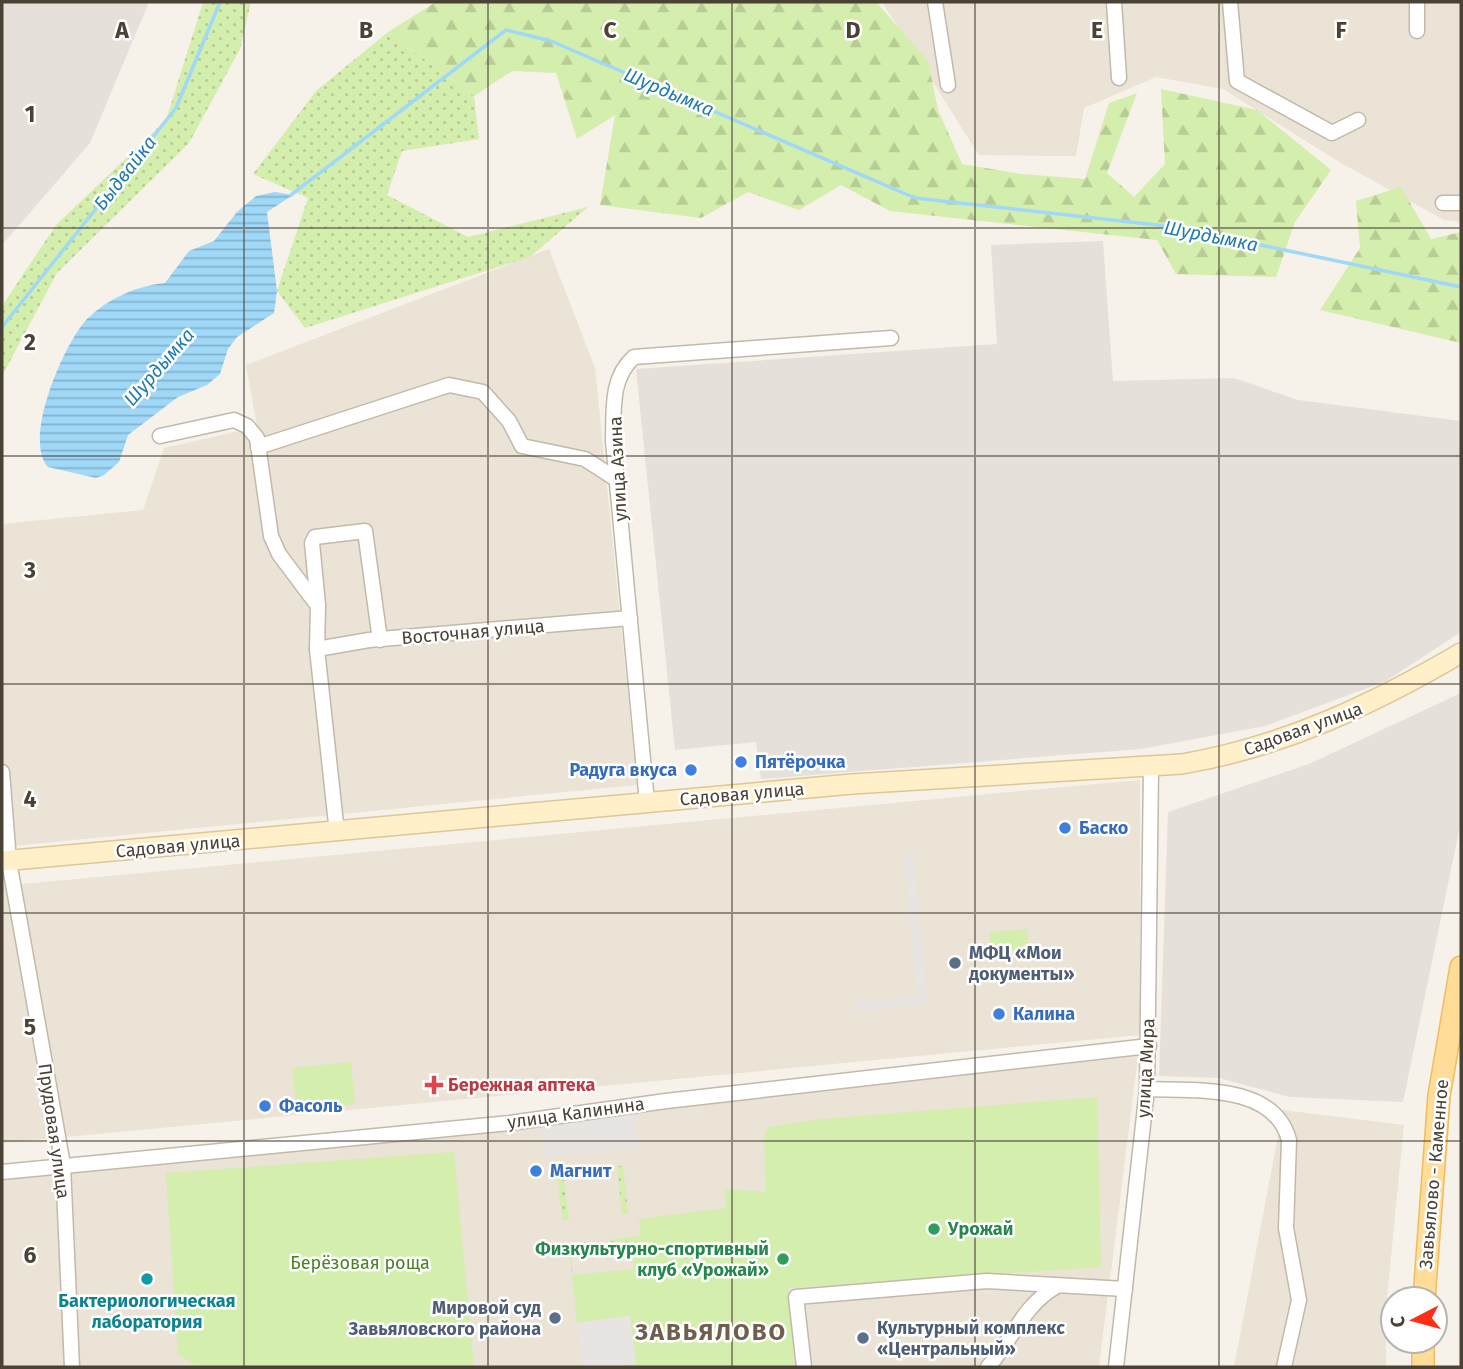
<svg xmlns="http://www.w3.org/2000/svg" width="1463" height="1369" font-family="'Fira Sans',sans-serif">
	<defs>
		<pattern id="grass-dots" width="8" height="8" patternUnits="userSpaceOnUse" patternTransform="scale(1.75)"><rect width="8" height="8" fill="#d4eeae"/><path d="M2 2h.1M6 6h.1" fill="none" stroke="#b8cd96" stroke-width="1.8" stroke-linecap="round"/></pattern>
		<pattern id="forest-firs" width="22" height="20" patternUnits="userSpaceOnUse" patternTransform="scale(1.75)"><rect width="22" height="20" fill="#d4eeae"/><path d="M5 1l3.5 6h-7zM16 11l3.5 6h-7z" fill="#b8cd96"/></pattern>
		<pattern id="water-rules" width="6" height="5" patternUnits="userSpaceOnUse" patternTransform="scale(1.75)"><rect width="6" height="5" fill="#a0d8f8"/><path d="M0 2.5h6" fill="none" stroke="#84b1ca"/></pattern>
	</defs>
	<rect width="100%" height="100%" fill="#f6f1e9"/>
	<g fill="#eae3d6">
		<polygon points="882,2 1461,2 1461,222 1444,220 1341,163 1223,89 1156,77 1084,108 1076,156 979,155"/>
		<polygon points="549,249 595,368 637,785 2,847 2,524 143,510 164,448 257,427 246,365"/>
		<polygon points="1140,780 1140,1035 2,1143 2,886"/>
		<polygon points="1138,1056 1099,1367 2,1367 2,1176"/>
		<polygon points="1283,1110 1404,1125 1386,1307 1386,1367 1234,1367"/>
	</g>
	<g fill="#e5e0da">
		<polygon points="2,2 149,2 90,143 2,245"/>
		<polygon points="1103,241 1113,381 1234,378 1298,400 1461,421 1461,632 1386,681 1265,726 1141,749 761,779 756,742 675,750 636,369 997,344 991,245"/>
		<polygon points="1461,693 1461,821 1403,1102 1290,1097 1219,1078 1159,1076 1168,812 1309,764"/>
	</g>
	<g fill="url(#grass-dots)">
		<polygon points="203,2 251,2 240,49 189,143 57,273 2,376 2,306 56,225 166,120"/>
		<polygon points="388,32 474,96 479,139 402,151 387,195 468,237 588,207 530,257 305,328 277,291 308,198 253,174 316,91"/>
		<polygon points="617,1166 623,1166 628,1213 622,1214"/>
		<polygon points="563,1172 569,1220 562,1220 557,1173"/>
		<polygon points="631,1237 632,1246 610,1249 609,1240"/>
		<polygon points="587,1242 588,1251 572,1253 572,1275 568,1244"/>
	</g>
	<g fill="url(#forest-firs)">
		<polygon points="436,2 876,2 928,61 938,110 962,164 1021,174 1085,179 1109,103 1137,93 1107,173 1134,197 1165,164 1161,89 1257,110 1331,170 1295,222 1276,277 1176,274 1157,240 890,211 841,185 799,210 748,192 701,218 600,205 615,115 577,139 556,73 512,71 474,96 388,32"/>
		<polygon points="1401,187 1431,239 1461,232 1461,343 1320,310 1360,248 1356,201"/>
	</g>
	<g fill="#d4eeae">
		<polygon points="1027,929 1029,949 990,952 989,932"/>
		<polygon points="351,1062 355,1104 297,1111 292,1068"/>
		<polygon points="1097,1097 1101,1267 788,1288 795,1367 611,1367 636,1364 629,1316 577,1323 572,1275 634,1269 631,1237 641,1236 639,1219 726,1208 724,1189 766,1192 764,1137 768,1127 822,1119"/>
		<polygon points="454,1152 474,1367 198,1367 178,1354 166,1173"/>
	</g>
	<g fill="#e7e4e1">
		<polygon points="913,852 927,1004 855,1012 854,1003 917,997 904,854"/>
		<polygon points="634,1109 639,1146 544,1157 539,1119"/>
		<polygon points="630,1316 636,1364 583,1367 577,1323"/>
	</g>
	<path fill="url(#water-rules)" d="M275,192L293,195L267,212L277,291L274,313L237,337L228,349L220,374L207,385L178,397L128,435L119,462L104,475L96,478L48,467C22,439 65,341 88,318C109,298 136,286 165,283L189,251L214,241L237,212L256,196Z"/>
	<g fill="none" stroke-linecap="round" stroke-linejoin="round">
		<g stroke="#a0d8f8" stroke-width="3.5">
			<polyline points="291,195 506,30 551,41 915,198 1175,227 1461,287"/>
			<polyline points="2,327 176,108 220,2"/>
		</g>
		<defs>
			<g id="street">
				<polyline points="935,2 948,85"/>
				<polyline points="1114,2 1119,78"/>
				<polyline points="1230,2 1237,81 1332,133 1358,120"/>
				<polyline points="1417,2 1417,31"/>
				<polyline points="1443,203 1461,203"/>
				<polyline points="160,436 234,420 247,426 257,438 271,536 279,554 318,606 317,649 337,833"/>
				<polyline points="258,447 449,385 483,392 509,421 522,446 585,459 616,479"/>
				<polyline points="318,605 312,543 315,537 365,531 380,640"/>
				<polyline points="317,649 369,640 630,618"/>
				<polyline points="2,772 9,861 63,1165 72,1367"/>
				<path d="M647,802L613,441C614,411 610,378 634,357L891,338"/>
				<path d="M1147,1089C1194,1091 1274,1083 1289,1140L1286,1228L1299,1300L1284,1367"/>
				<polyline points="2,1172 510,1123 666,1101 1149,1046"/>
				<polyline points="804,1367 796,1297 987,1281 1125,1289"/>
				<path d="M988,1367C1012,1340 1023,1305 1057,1286"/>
				<polyline points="1116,1367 1147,1089 1151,768"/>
			</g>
			<path id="secondary" d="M2,861L852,784L1182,764C1283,747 1374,704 1461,653"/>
			<g id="primary">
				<polyline points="1424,1299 1439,1096 1461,967"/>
				<polyline points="1423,1367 1423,1341"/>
			</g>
		</defs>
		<use href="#street" stroke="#c3b9aa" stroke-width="17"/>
		<use href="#secondary" stroke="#ddc796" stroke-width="22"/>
		<use href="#primary" stroke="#f0bd5d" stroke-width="24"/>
		<use href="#street" stroke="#fff" stroke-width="14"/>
		<use href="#secondary" stroke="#fff0ca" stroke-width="19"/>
		<use href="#primary" stroke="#fd9" stroke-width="21"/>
	</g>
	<path fill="none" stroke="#4b4236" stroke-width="2" stroke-opacity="0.55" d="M244,2V1367M488,2V1367M732,2V1367M975,2V1367M1219,2V1367M2,228H1461M2,456H1461M2,684H1461M2,913H1461M2,1141H1461"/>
	<g fill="#3f7fe0" stroke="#fff" stroke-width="2.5">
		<circle cx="741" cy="762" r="7"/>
		<circle cx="691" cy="770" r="7"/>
		<circle cx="1065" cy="828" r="7"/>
		<circle cx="999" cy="1014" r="7"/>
		<circle cx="265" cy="1106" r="7"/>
		<circle cx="536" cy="1171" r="7"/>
	</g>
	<g fill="#5c6f8a" stroke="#fff" stroke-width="2.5">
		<circle cx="955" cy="963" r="7"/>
		<circle cx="555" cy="1318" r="7"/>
		<circle cx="863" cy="1338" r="7"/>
	</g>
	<path fill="#e0444e" stroke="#fff" stroke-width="2.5" d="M430.5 1074.5h7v7h7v7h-7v7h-7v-7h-7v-7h7z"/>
	<g fill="#2e9e5b" stroke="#fff" stroke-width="2.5">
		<circle cx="934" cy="1229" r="7"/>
		<circle cx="783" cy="1259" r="7"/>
	</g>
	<circle fill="#0f9aa8" stroke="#fff" stroke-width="2.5" cx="147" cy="1279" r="7"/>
	<g text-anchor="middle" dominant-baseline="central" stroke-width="5" stroke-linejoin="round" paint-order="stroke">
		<g font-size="18" fill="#4b4236" stroke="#fff">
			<text transform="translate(618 469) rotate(-93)">улица Азина</text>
			<text transform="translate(473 632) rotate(-5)">Восточная улица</text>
			<text transform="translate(1303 729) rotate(-20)">Садовая улица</text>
			<text transform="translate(742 794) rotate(-5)">Садовая улица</text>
			<text transform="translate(178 846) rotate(-5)">Садовая улица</text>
			<text transform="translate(1146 1068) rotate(-87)">улица Мира</text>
			<text transform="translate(576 1113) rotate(-8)">улица Калинина</text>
			<text transform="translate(54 1131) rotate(82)">Прудовая улица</text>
			<text transform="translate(1434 1174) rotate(-85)">Завьялово - Каменное</text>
		</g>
		<g font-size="18" font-weight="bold" fill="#366cbe" stroke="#fff" text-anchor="start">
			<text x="755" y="762">Пятёрочка</text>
			<text x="677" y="770" text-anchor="end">Радуга вкуса</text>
			<text x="1079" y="828">Баско</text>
			<text x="1013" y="1014">Калина</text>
			<text x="279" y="1106">Фасоль</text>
			<text x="550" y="1171">Магнит</text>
		</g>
		<g font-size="18" font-weight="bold" fill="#4e5e75" stroke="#fff" text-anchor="start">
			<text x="969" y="953">МФЦ «Мои<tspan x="969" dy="21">документы»</tspan></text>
			<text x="541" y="1308" text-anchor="end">Мировой суд<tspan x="541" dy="21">Завьяловского района</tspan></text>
			<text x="877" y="1328">Культурный комплекс<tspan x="877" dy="21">«Центральный»</tspan></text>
		</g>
		<g font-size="18" font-weight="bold" fill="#be3a42" stroke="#fff" text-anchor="start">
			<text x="448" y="1085">Бережная аптека</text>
		</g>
		<g font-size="18" font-weight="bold" fill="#27864d" stroke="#fff" text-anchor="start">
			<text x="948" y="1229">Урожай</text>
			<text x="769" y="1249" text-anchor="end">Физкультурно-спортивный<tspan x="769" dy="21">клуб «Урожай»</tspan></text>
		</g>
		<g font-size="18" fill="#4c8322" stroke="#fff">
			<text x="360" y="1263">Берёзовая роща</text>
		</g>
		<g font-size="18" font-weight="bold" fill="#0d838f" stroke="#fff">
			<text x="147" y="1301">Бактериологическая<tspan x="147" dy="21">лаборатория</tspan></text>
		</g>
		<g font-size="19" font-style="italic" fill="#217bb1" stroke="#fff">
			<text transform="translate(669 92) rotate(23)">Шурдымка</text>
			<text transform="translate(125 173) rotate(-52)">Быдвайка</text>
			<text transform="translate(1211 236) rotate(11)">Шурдымка</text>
			<text transform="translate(159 367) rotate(-49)">Шурдымка</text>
		</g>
		<g font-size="24" font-weight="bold" letter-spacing="2" fill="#6f5f4c" stroke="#fff">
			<text x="711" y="1332">ЗАВЬЯЛОВО</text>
		</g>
	</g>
	<g font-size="23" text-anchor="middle" font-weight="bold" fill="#4b4236" stroke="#fff" stroke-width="5" stroke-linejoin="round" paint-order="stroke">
		<text x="122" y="38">A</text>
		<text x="366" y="38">B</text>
		<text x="610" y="38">C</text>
		<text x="853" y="38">D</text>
		<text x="1097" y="38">E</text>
		<text x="1341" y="38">F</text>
		<text x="30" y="122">1</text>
		<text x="30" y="350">2</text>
		<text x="30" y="578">3</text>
		<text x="30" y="807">4</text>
		<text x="30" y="1035">5</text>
		<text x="30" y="1263">6</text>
	</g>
	<rect width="1463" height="1369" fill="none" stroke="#4b4236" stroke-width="7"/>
	<g transform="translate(1414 1320) rotate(264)"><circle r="33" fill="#ffffff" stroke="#b7b3af" stroke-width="2"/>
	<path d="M0-5L12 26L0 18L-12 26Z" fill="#ff2e17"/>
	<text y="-10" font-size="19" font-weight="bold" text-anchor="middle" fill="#4b4236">С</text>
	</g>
</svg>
